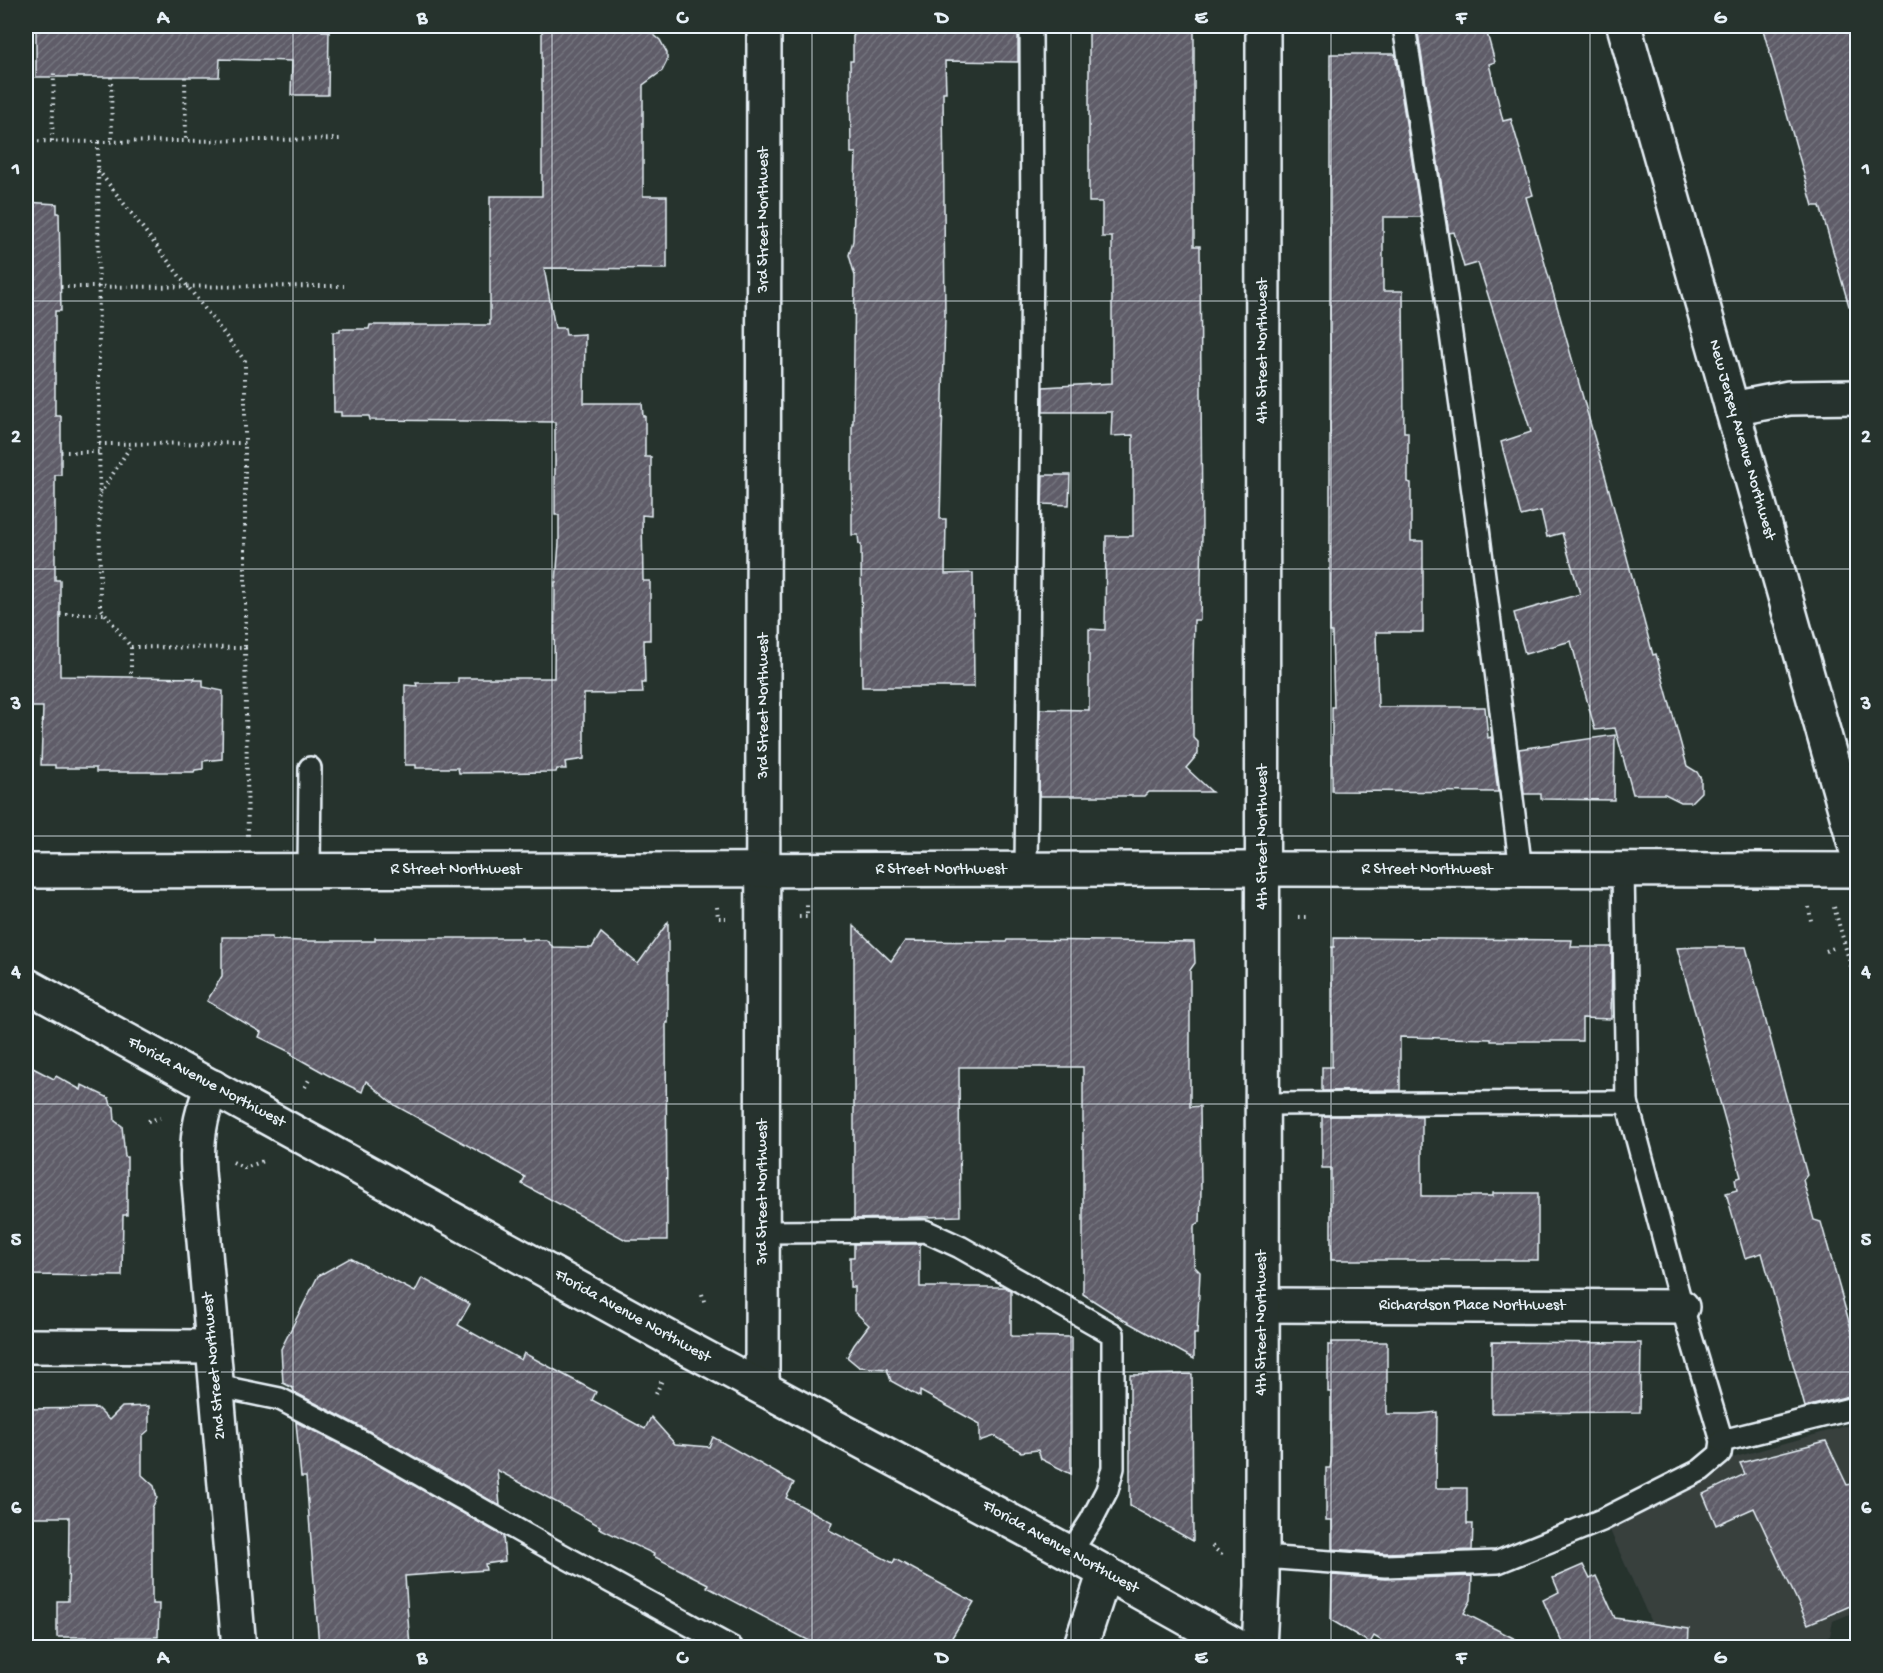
<svg xmlns="http://www.w3.org/2000/svg" width="1883" height="1673" font-family="'Gochi Hand',sans-serif">
	<defs>
		<pattern id="building-hatch" width="6" height="6" patternUnits="userSpaceOnUse" patternTransform="scale(1.5)"><rect width="6" height="6" fill="#5e5c67"/><path d="M-1 1l2-2M0 6l6-6M5 7l2-2" fill="none" stroke="#75747e"/></pattern>
	</defs>
	<rect width="100%" height="100%" fill="#26332d"/>
	<filter id="ink" filterUnits="userSpaceOnUse"><feTurbulence type="fractalNoise" baseFrequency=".0167" numOctaves="2"/><feDisplacementMap in="SourceGraphic" scale="12" xChannelSelector="R" yChannelSelector="G"/><feConvolveMatrix kernelMatrix="1 2 1 2 8 2 1 2 1" color-interpolation-filters="sRGB"/></filter>
	<g filter="url(#ink)">
		<polygon fill="#373f3e" points="1857,1423 1857,1611 1833,1621 1830,1636 1804,1647 1662,1647 1608,1526 1702,1483 1732,1458"/>
		<g fill="url(#building-hatch)" stroke="#e8f1f8" stroke-width="1.5">
			<polygon points="36,26 322,27 322,31 329,31 328,95 291,95 292,61 220,59 219,77 36,77"/>
			<polygon points="542,26 643,26 660,40 667,53 667,61 662,71 643,85 643,196 667,196 667,269 544,268 555,328 565,328 566,335 585,334 584,403 642,403 643,416 645,416 645,457 651,457 651,516 642,515 643,581 650,581 650,640 644,640 645,683 642,683 643,693 584,694 584,759 565,762 566,769 557,769 556,772 459,773 458,768 416,768 416,765 405,765 405,685 417,686 416,683 458,683 458,678 554,678 555,582 556,582 559,543 559,515 555,515 555,422 370,420 369,416 341,416 341,412 334,412 333,332 340,332 340,329 369,329 370,325 490,325 490,196 542,196"/>
			<polygon points="861,26 1018,26 1018,62 945,61 946,92 943,92 945,316 940,519 946,519 945,574 973,573 974,687 862,687 861,544 859,544 858,535 852,535 852,423 853,423 855,276 849,255 853,241 856,153 851,153 850,61 853,61 853,36"/>
			<polygon points="1089,26 1194,26 1194,246 1200,246 1202,535 1200,620 1194,620 1193,661 1193,737 1198,742 1198,754 1186,768 1212,792 1149,792 1145,796 1039,796 1040,709 1089,710 1089,629 1105,630 1106,536 1133,536 1133,435 1111,436 1112,412 1043,412 1043,387 1112,383 1112,237 1102,237 1102,202 1089,202"/>
			<polygon points="1417,26 1485,26 1495,62 1489,64 1503,121 1511,119 1533,195 1526,197 1605,475 1653,655 1656,654 1687,766 1697,772 1701,779 1701,792 1691,802 1681,802 1665,794 1633,794 1615,728 1595,730 1571,641 1525,654 1514,613 1580,594 1562,533 1547,537 1541,511 1521,516 1501,442 1531,432 1478,263 1464,267 1454,232 1449,233"/>
			<polygon points="1762,26 1857,26 1857,305 1849,306 1820,206 1813,206"/>
			<polygon points="1330,54 1395,54 1421,217 1383,217 1383,291 1403,291 1404,432 1408,432 1408,482 1411,483 1411,541 1423,541 1423,632 1376,632 1378,707 1485,707 1488,738 1491,737 1498,792 1332,791 1332,707 1334,707 1332,632 1330,632"/>
			<polygon points="26,202 57,204 57,213 59,213 61,311 55,311 55,416 61,416 61,475 55,475 55,580 60,580 60,676 195,678 194,680 203,680 203,687 223,691 222,759 203,761 203,769 195,770 194,772 96,772 96,768 55,768 55,765 41,765 43,707 26,707"/>
			<polygon points="1043,475 1070,475 1069,505 1042,504"/>
			<polygon points="1615,735 1614,800 1541,799 1541,794 1524,794 1519,749"/>
			<polygon points="668,922 668,1023 666,1023 667,1240 626,1240 522,1184 525,1177 396,1106 366,1081 362,1092 335,1079 292,1055 292,1053 259,1037 261,1032 207,1001 222,976 222,937 272,937 272,940 302,941 375,941 375,938 522,938 522,940 546,940 553,947 592,948 601,933 638,964"/>
			<polygon points="854,926 891,961 905,941 1006,942 1007,940 1020,940 1194,942 1195,963 1190,970 1190,1107 1200,1106 1201,1190 1200,1222 1194,1226 1194,1266 1200,1272 1197,1334 1194,1334 1194,1359 1122,1319 1083,1294 1083,1067 959,1067 960,1216 854,1219"/>
			<polygon points="1334,938 1572,940 1571,947 1612,947 1611,1019 1582,1018 1582,1041 1491,1041 1491,1039 1400,1037 1400,1090 1322,1091 1322,1067 1332,1067 1332,947 1334,947"/>
			<polygon points="1697,947 1746,947 1807,1175 1803,1180 1814,1220 1821,1222 1857,1350 1857,1394 1805,1407 1762,1253 1745,1258 1726,1193 1737,1190 1735,1179 1741,1177 1677,948"/>
			<polygon points="33,1068 54,1079 56,1076 81,1090 82,1085 109,1098 111,1105 114,1107 115,1121 122,1126 125,1157 127,1157 127,1215 123,1215 122,1276 26,1275 26,1085"/>
			<polygon points="1322,1116 1422,1116 1422,1196 1493,1196 1493,1193 1538,1193 1538,1260 1331,1260 1331,1168 1322,1168"/>
			<polygon points="854,1244 920,1244 920,1287 1005,1287 1011,1291 1011,1336 1071,1337 1071,1474 1041,1459 1038,1450 1021,1452 995,1436 980,1441 980,1424 920,1391 920,1397 891,1381 887,1369 859,1367 847,1357 854,1345 869,1325 854,1311 854,1287 850,1287 850,1257 854,1257"/>
			<polygon points="350,1258 415,1292 422,1278 470,1304 458,1325 521,1360 524,1353 570,1378 596,1392 592,1400 645,1429 651,1417 675,1444 709,1447 713,1437 794,1483 786,1498 832,1522 829,1530 893,1563 895,1559 974,1602 946,1647 821,1647 707,1587 708,1584 653,1556 654,1554 599,1528 600,1526 497,1470 500,1506 367,1430 294,1392 293,1388 283,1383 281,1349 318,1276"/>
			<polygon points="1332,1342 1387,1342 1387,1414 1419,1414 1437,1412 1436,1488 1467,1488 1467,1524 1473,1524 1472,1550 1385,1553 1332,1549 1332,1520 1326,1520 1326,1468 1330,1468 1331,1461 1331,1392 1328,1392 1328,1345 1332,1345"/>
			<polygon points="1492,1342 1641,1343 1640,1412 1492,1413"/>
			<polygon points="1192,1374 1193,1541 1130,1506 1130,1375"/>
			<polygon points="149,1406 149,1430 142,1436 142,1475 154,1486 157,1498 152,1508 152,1604 159,1604 158,1637 57,1637 57,1601 68,1601 69,1517 33,1517 32,1498 29,1497 29,1474 26,1472 26,1409 97,1408 109,1420 122,1407"/>
			<polygon points="296,1422 355,1452 503,1536 505,1561 485,1564 486,1570 405,1576 410,1647 319,1647 306,1477 301,1477"/>
			<polygon points="1826,1441 1847,1485 1857,1483 1857,1603 1808,1624 1754,1508 1716,1525 1703,1494 1745,1474 1740,1463"/>
			<polygon points="1583,1565 1590,1579 1596,1576 1615,1618 1689,1629 1688,1647 1564,1647 1543,1600 1559,1592 1553,1578"/>
			<polygon points="1332,1575 1385,1579 1472,1576 1471,1600 1464,1613 1531,1647 1392,1647 1374,1636 1370,1643 1331,1620"/>
		</g>
		<g fill="none" stroke-linecap="round" stroke-linejoin="round">
			<defs>
				<g id="lane">
					<polyline points="1404,26 1445,291 1478,528 1521,870"/>
					<polyline points="1026,870 1032,248 1031,26"/>
					<polyline points="1623,870 1627,1102"/>
					<polyline points="309,871 310,768"/>
					<polyline points="1262,1104 1627,1102 1682,1307 1722,1441 1720,1454 1701,1470 1602,1520 1498,1562 1385,1566 1262,1557"/>
					<polyline points="763,1232 925,1231 960,1247 1113,1334 1113,1468 1107,1490 1091,1521 1070,1553"/>
					<polyline points="217,1386 280,1399 361,1441 551,1549 732,1648"/>
					<polyline points="1722,1441 1858,1407"/>
				</g>
				<g id="street">
					<polyline points="1732,409 1789,398 1858,397"/>
					<path d="M213,1087C199,1114 196,1141 198,1171L239,1648"/>
					<polyline points="1262,1305 1682,1307"/>
					<polyline points="26,1346 213,1347"/>
					<polyline points="762,1387 764,26"/>
					<polyline points="1080,1648 1105,1572"/>
					<polyline points="1259,1648 1262,1586 1263,26"/>
				</g>
				<g id="secondary">
					<polyline points="1624,26 1858,855"/>
					<polyline points="26,871 1222,869 1858,870"/>
				</g>
				<polyline id="primary" points="26,985 682,1345 1070,1553 1240,1648"/>
			</defs>
			<use href="#lane" stroke="#e8f1f8" stroke-width="26"/>
			<use href="#street" stroke="#e8f1f8" stroke-width="38"/>
			<use href="#secondary" stroke="#e8f1f8" stroke-width="38"/>
			<use href="#primary" stroke="#e8f1f8" stroke-width="38"/>
			<g stroke="#e8f1f8" stroke-width="4" stroke-dasharray="1.5 4.5" stroke-linecap="butt">
				<polyline points="111,77 112,142"/>
				<polyline points="185,77 186,141"/>
				<polyline points="26,141 98,142 100,607 131,647 131,677"/>
				<polyline points="52,141 54,73"/>
				<polyline points="98,142 342,139"/>
				<polyline points="98,170 245,361 245,443"/>
				<polyline points="61,287 344,286"/>
				<polyline points="99,444 245,443 245,648"/>
				<polyline points="61,452 99,452"/>
				<polyline points="100,494 132,444"/>
				<polyline points="60,614 105,614"/>
				<polyline points="131,647 245,648 248,836"/>
				<polyline points="717,907 718,918 726,918"/>
				<polyline points="1809,907 1811,921"/>
				<polyline points="1834,907 1858,991"/>
				<polyline points="799,917 807,917 807,905"/>
				<polyline points="1298,917 1306,917"/>
				<polyline points="1826,951 1837,947"/>
				<polyline points="305,1087 310,1078"/>
				<polyline points="148,1121 160,1118"/>
				<polyline points="233,1162 245,1168 263,1161"/>
				<polyline points="702,1294 705,1305"/>
				<polyline points="656,1394 662,1380"/>
				<polyline points="1212,1546 1223,1556"/>
			</g>
			<use href="#lane" stroke="#26332d" stroke-width="21"/>
			<use href="#street" stroke="#26332d" stroke-width="33"/>
			<use href="#secondary" stroke="#26332d" stroke-width="33"/>
			<use href="#primary" stroke="#26332d" stroke-width="33"/>
		</g>
	</g>
	<path fill="none" stroke="#e8f1f8" stroke-width="1.5" stroke-opacity="0.55" d="M293,26V1648M552,26V1648M812,26V1648M1071,26V1648M1331,26V1648M1590,26V1648M26,301H1858M26,569H1858M26,836H1858M26,1104H1858M26,1372H1858"/>
	<g text-anchor="middle" dominant-baseline="central" stroke-width="4.5" stroke-linejoin="round" paint-order="stroke">
		<g font-size="16" fill="#e8f1f8" stroke="#26332d">
			<text transform="translate(764 220) rotate(-90)">3rd Street Northwest</text>
			<text transform="translate(1263 351) rotate(-90)">4th Street Northwest</text>
			<text transform="translate(1741 440) rotate(74)">New Jersey Avenue Northwest</text>
			<text transform="translate(764 706) rotate(-90)">3rd Street Northwest</text>
			<text transform="translate(1263 837) rotate(-90)">4th Street Northwest</text>
			<text x="456" y="870">R Street Northwest</text>
			<text x="941" y="870">R Street Northwest</text>
			<text x="1427" y="870">R Street Northwest</text>
			<text transform="translate(206 1083) rotate(28)">Florida Avenue Northwest</text>
			<text transform="translate(763 1192) rotate(-90)">3rd Street Northwest</text>
			<text x="1472" y="1306">Richardson Place Northwest</text>
			<text transform="translate(632 1317) rotate(29)">Florida Avenue Northwest</text>
			<text transform="translate(1262 1323) rotate(-90)">4th Street Northwest</text>
			<text transform="translate(215 1366) rotate(-95)">2nd Street Northwest</text>
			<text transform="translate(1060 1548) rotate(29)">Florida Avenue Northwest</text>
		</g>
	</g>
	<rect width="1883" height="1673" fill="none" stroke="#26332d" stroke-width="66"/>
	<rect x="33" y="33" width="1817" height="1607" fill="none" stroke="#e8f1f8" stroke-width="2"/>
	<g font-size="20" text-anchor="middle" font-weight="bold" fill="#e8f1f8">
		<text x="163" y="23">A</text>
		<text x="422" y="23">B</text>
		<text x="682" y="23">C</text>
		<text x="942" y="23">D</text>
		<text x="1201" y="23">E</text>
		<text x="1461" y="23">F</text>
		<text x="1720" y="23">G</text>
		<text x="16" y="174">1</text>
		<text x="1866" y="174">1</text>
		<text x="16" y="442">2</text>
		<text x="1866" y="442">2</text>
		<text x="16" y="709">3</text>
		<text x="1866" y="709">3</text>
		<text x="16" y="977">4</text>
		<text x="1866" y="977">4</text>
		<text x="16" y="1245">5</text>
		<text x="1866" y="1245">5</text>
		<text x="16" y="1513">6</text>
		<text x="1866" y="1513">6</text>
		<text x="163" y="1663">A</text>
		<text x="422" y="1663">B</text>
		<text x="682" y="1663">C</text>
		<text x="942" y="1663">D</text>
		<text x="1201" y="1663">E</text>
		<text x="1461" y="1663">F</text>
		<text x="1720" y="1663">G</text>
	</g>
</svg>
